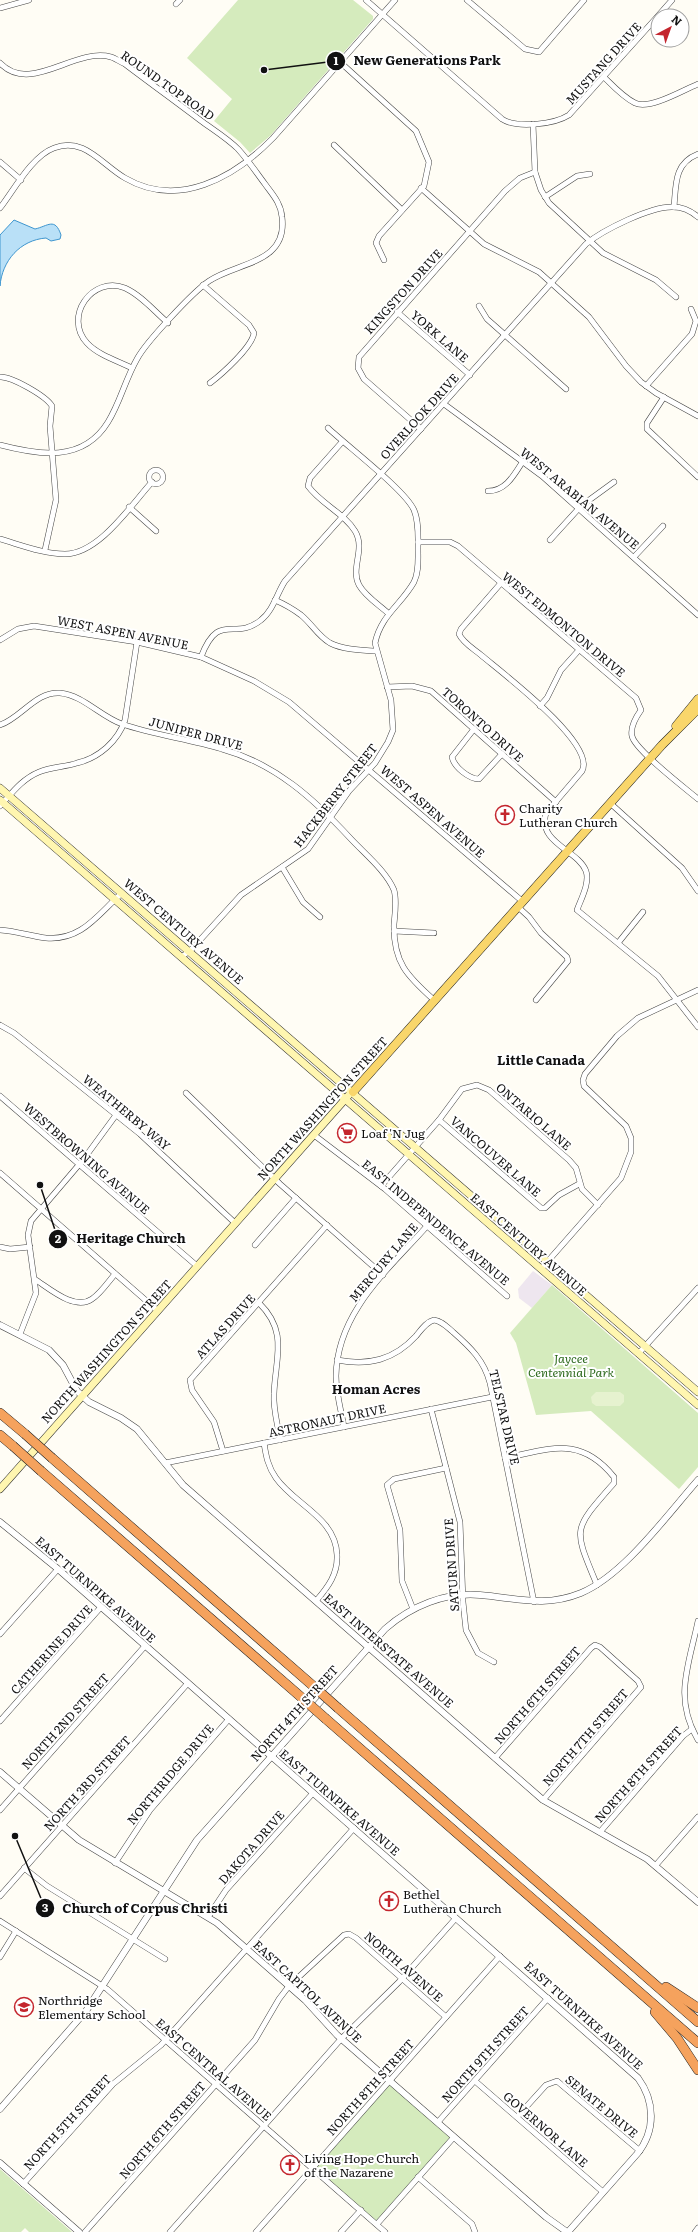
<svg xmlns="http://www.w3.org/2000/svg" width="698" height="2232" font-family="Literata,serif">
	<rect width="100%" height="100%" fill="#fffdf5"/>
	<polygon fill="#eee6ef" points="533,1271 552,1285 532,1308 519,1298 518,1289"/>
	<g fill="#d5ebbd">
		<polygon points="238,0 353,0 373,16 373,19 270,136 250,153 240,142 214,121 232,99 187,58"/>
		<polygon points="552,1285 698,1413 698,1467 679,1489 591,1411 536,1415 516,1343 510,1333"/>
		<polygon points="389,2081 454,2137 377,2224 313,2167"/>
		<polygon points="0,2169 72,2232 29,2232 25,2228 21,2232 0,2232"/>
	</g>
	<g fill="#e6f2cf">
		<polygon points="596,1392 620,1392 624,1395 624,1402 620,1406 596,1406 592,1403 591,1397"/>
		<polygon points="353,2152 358,2152 363,2160 348,2179 343,2180 337,2175 337,2171"/>
	</g>
	<path fill="#b9e0f7" stroke="#3f96cf" d="M14,220L35,229C48,226 55,217 61,235L60,239L51,241L46,238C20,240 2,261 0,286V235Z"/>
	<g fill="none" stroke-linecap="round" stroke-linejoin="round">
		<defs>
			<g id="minor">
				<path d="M366,0L502,119C517,129 555,124 569,115L658,16"/>
				<polyline points="467,0 525,49 539,52 584,0"/>
				<polyline points="176,4 180,0"/>
				<polyline points="0,8 29,0"/>
				<polyline points="658,16 672,0"/>
				<polyline points="340,62 416,131 429,162 424,186 379,236 376,243 384,260"/>
				<path d="M0,63C31,95 74,47 111,57C115,58 120,62 125,64C150,83 175,101 200,120C212,129 227,138 238,149C248,160 256,172 265,184C272,194 281,203 282,217C288,264 237,262 209,281C193,292 146,342 137,359C125,380 120,403 108,422C83,463 38,455 0,445"/>
				<path d="M604,77C613,86 623,97 635,103C650,110 683,90 698,84"/>
				<polyline points="533,124 535,172 541,190 549,203 603,253 656,280 676,297"/>
				<polyline points="334,145 402,210"/>
				<polyline points="0,162 21,180"/>
				<polyline points="421,188 484,244 539,272 589,317 626,366 641,382 656,393 698,416"/>
				<polyline points="545,197 577,176 590,174"/>
				<path d="M674,207C676,185 674,163 698,154"/>
				<path d="M0,208C14,190 32,156 54,148C84,136 102,165 125,178C178,209 234,178 273,138L395,0"/>
				<path d="M203,285L249,325L254,333C252,347 222,374 210,383"/>
				<polyline points="479,306 487,319 566,389"/>
				<polyline points="397,312 470,375"/>
				<path d="M132,368C118,361 98,355 87,343C63,317 92,275 125,288C141,295 155,312 168,323"/>
				<path d="M0,377C11,376 46,396 52,406L50,426L56,500L45,550"/>
				<polyline points="646,386 692,334 696,321 691,309"/>
				<polyline points="664,397 647,423 647,429 698,477"/>
				<polyline points="444,404 542,476 698,615"/>
				<polyline points="421,429 364,379 358,368 359,357 505,191 520,178 535,172"/>
				<path d="M342,442L310,478L308,486C321,504 344,513 355,531C366,549 350,568 359,585C365,596 379,605 388,613"/>
				<circle cx="156" cy="477" r="7"/>
				<path d="M488,491C506,491 514,475 523,461"/>
				<polyline points="129,507 156,531"/>
				<path d="M0,539C21,545 44,554 65,554C99,554 131,505 152,482"/>
				<polyline points="550,540 581,506 614,482"/>
				<path d="M418,542H450L458,546L636,698L641,710C636,717 630,727 632,736C635,750 685,788 698,799"/>
				<polyline points="634,557 663,526"/>
				<path d="M501,583L461,629L459,634C463,643 474,649 481,655C501,672 597,744 582,771L546,813C537,843 578,850 586,871C590,883 581,899 577,910L658,976L698,1027"/>
				<path d="M275,600C284,604 293,609 301,615C312,624 318,636 330,643C344,650 361,650 376,651"/>
				<polyline points="0,640 18,629 34,626 137,642 201,657 254,681 289,702 522,901"/>
				<path d="M201,657C219,610 234,642 261,620C273,611 277,593 285,581L586,244C603,230 651,206 673,207C682,207 691,211 698,217"/>
				<polyline points="387,687 412,686 431,691 556,802"/>
				<polyline points="540,706 547,698 561,670 579,650"/>
				<path d="M0,725C21,718 36,691 60,693C83,695 101,717 122,724C154,735 189,739 222,749C276,764 314,799 351,839C365,854 386,871 394,890C397,900 395,914 394,924C393,962 407,976 434,1000"/>
				<path d="M474,729L452,757C454,767 469,779 479,779L502,754"/>
				<polyline points="610,803 682,868 698,891"/>
				<path d="M0,806C12,793 22,779 39,772C51,767 65,767 77,763C99,758 118,741 125,720L137,642"/>
				<polyline points="282,867 303,902 320,917"/>
				<polyline points="517,906 529,917 541,933 567,957 568,961 536,1000"/>
				<path d="M0,930C16,931 30,936 46,938C82,941 98,914 122,893"/>
				<polyline points="394,931 434,933"/>
				<polyline points="618,943 643,912"/>
				<path d="M181,957L190,951L241,895L308,849L349,791L375,763L388,742L393,730L391,700L375,643C381,615 401,605 414,582C419,572 418,560 418,549C418,537 419,522 414,510C405,490 347,446 328,428"/>
				<polyline points="0,1025 14,1033 140,1134 235,1223"/>
				<polyline points="186,1093 280,1184 383,1275"/>
				<polyline points="0,1096 197,1266"/>
				<polyline points="439,1120 541,1208 545,1208 559,1195 579,1184"/>
				<polyline points="314,1135 385,1189 507,1296"/>
				<polyline points="0,1173 158,1311"/>
				<polyline points="381,1186 439,1120 462,1089 477,1085 489,1090 569,1160 576,1168 582,1189 598,1205"/>
				<polyline points="255,1245 296,1198"/>
				<polyline points="0,1247 10,1249 30,1247"/>
				<polyline points="541,1269 621,1178 631,1152 631,1138 626,1126 584,1086 583,1080 585,1074 617,1036 638,1018 698,990"/>
				<path d="M36,1280C50,1289 75,1311 92,1299C101,1293 108,1282 115,1274"/>
				<path d="M259,1303C289,1332 275,1359 274,1394C273,1410 278,1425 280,1440"/>
				<polyline points="20,1334 36,1293 28,1235 31,1221 83,1160 116,1115"/>
				<polyline points="638,1354 698,1288"/>
				<path d="M337,1360C369,1366 394,1360 416,1336C421,1330 426,1322 434,1320C442,1321 447,1327 453,1332C470,1347 484,1360 490,1383L534,1602"/>
				<polyline points="431,1409 460,1522 463,1602 466,1630 478,1653 494,1662"/>
				<path d="M344,1427C341,1410 336,1393 336,1376C337,1312 388,1270 427,1226"/>
				<path d="M264,1443C266,1456 268,1467 276,1478C295,1505 336,1518 337,1555C338,1574 328,1587 316,1601"/>
				<polyline points="223,1451 214,1422 192,1390 190,1380 327,1225"/>
				<path d="M505,1458C551,1449 580,1435 614,1477V1483C572,1531 573,1527 597,1585"/>
				<polyline points="165,1463 492,1397"/>
				<polyline points="413,1609 402,1581 400,1530 387,1485 394,1479 446,1468"/>
				<path d="M698,1621C689,1665 673,1698 698,1740"/>
				<polyline points="0,1634 58,1569"/>
				<polyline points="0,1721 101,1607"/>
				<polyline points="495,1758 591,1648 595,1645 600,1647 638,1681 641,1687 543,1800"/>
				<polyline points="0,1810 145,1646"/>
				<polyline points="600,1832 683,1736 692,1729"/>
				<polyline points="115,1863 150,1810 229,1719"/>
				<polyline points="656,1865 698,1817"/>
				<polyline points="24,1868 47,1886 165,1959"/>
				<polyline points="0,1896 188,1683"/>
				<polyline points="208,1917 226,1890 313,1793"/>
				<polyline points="0,1921 107,1989 385,2232"/>
				<polyline points="0,1957 16,1931"/>
				<polyline points="475,2081 603,2192"/>
				<polyline points="517,2117 546,2085 557,2081 640,2151"/>
				<polyline points="438,2122 548,1998"/>
				<polyline points="418,2177 472,2224 475,2232"/>
				<polyline points="23,2184 113,2084 161,2045 354,1828"/>
				<polyline points="377,2224 454,2137"/>
				<polyline points="85,2232 255,2040 279,1999 289,1986 344,1935 349,1934 356,1938 446,2017"/>
				<polyline points="170,2232 341,2039 399,1982 456,1918"/>
				<polyline points="256,2232 500,1956"/>
				<polyline points="341,2232 361,2210"/>
				<polyline points="695,2232 698,2228"/>
			</g>
			<g id="tertiary">
				<polyline points="0,1325 49,1350 63,1365 77,1391 89,1402 121,1418 137,1429 183,1485 543,1800 647,1859 698,1902"/>
				<path d="M0,1522L58,1569L638,2078C655,2101 656,2131 637,2154L568,2232"/>
				<polyline points="0,1772 79,1840 217,1923 305,2000 337,2035 546,2217 567,2232"/>
				<path d="M0,2109L86,2011L197,1840L385,1629C411,1606 445,1592 480,1595C517,1598 544,1608 581,1593C624,1575 667,1515 698,1480"/>
				<polyline points="0,2163 79,2232"/>
			</g>
			<g id="secondary">
				<polyline points="0,788 698,1392"/>
				<polyline points="0,800 698,1405"/>
				<polyline points="0,1489 348,1096"/>
			</g>
			<g id="primary">
				<polyline points="676,726 698,699"/>
				<polyline points="353,1092 662,745 698,709"/>
			</g>
			<g id="motorway">
				<polyline points="0,1413 25,1434"/>
				<polyline points="0,1435 13,1446"/>
				<polyline points="52,1458 312,1685"/>
				<polyline points="41,1471 301,1697"/>
				<polyline points="338,1708 698,2022"/>
				<polyline points="326,1719 698,2043"/>
				<polyline points="666,1987 698,2008"/>
				<polyline points="655,2012 677,2038 698,2070"/>
			</g>
		</defs>
		<use href="#minor" stroke="#444" stroke-width="6"/>
		<use href="#tertiary" stroke="#444" stroke-width="7"/>
		<use href="#secondary" stroke="#333" stroke-width="8"/>
		<use href="#primary" stroke="#222" stroke-width="9"/>
		<use href="#motorway" stroke="#222" stroke-width="10"/>
		<use href="#minor" stroke="#fff" stroke-width="5"/>
		<use href="#tertiary" stroke="#fff" stroke-width="6"/>
		<use href="#secondary" stroke="#fff6b0" stroke-width="7"/>
		<use href="#primary" stroke="#f9d66b" stroke-width="8"/>
		<use href="#motorway" stroke="#f5a25d" stroke-width="9"/>
		<defs>
			<g id="motorway-bridge">
				<polyline points="25,1434 52,1458"/>
				<polyline points="13,1446 41,1471"/>
				<polyline points="312,1685 338,1708"/>
				<polyline points="301,1697 326,1719"/>
			</g>
		</defs>
		<use href="#motorway-bridge" stroke="#222" stroke-width="10" stroke-linecap="butt"/>
		<use href="#motorway-bridge" stroke="#f5a25d" stroke-width="9"/>
	</g>
	<defs>
		<symbol id="church-ring" viewBox="-11 -11 22 22"><circle r="9.5" fill="#fff" stroke="#c4262e" stroke-width="1.5"/><path d="M-1.2-6h2.4v3.5h3.3v2.4h-3.3V6h-2.4V-.1h-3.3v-2.4h3.3Z" fill="#c4262e"/></symbol>
		<symbol id="supermarket-ring" viewBox="-11 -11 22 22"><circle r="9.5" fill="#fff" stroke="#c4262e" stroke-width="1.5"/><path d="M-6-5.5h2.5l.6 2H6L4.5 2H-2.5L-4.4-4H-6ZM-1.5 3.2a1.3 1.3 0 1 0 .1 0ZM3 3.2a1.3 1.3 0 1 0 .1 0Z" fill="#c4262e"/></symbol>
		<symbol id="school-ring" viewBox="-11 -11 22 22"><circle r="9.5" fill="#fff" stroke="#c4262e" stroke-width="1.5"/><path d="M0-5L7-2L0 1L-7-2ZM-4 1L0 2.5L4 1V4Q0 6-4 4Z" fill="#c4262e"/></symbol>
	</defs>
	<g fill-rule="evenodd">
		<use href="#church-ring" x="494" y="804" width="22" height="22"/>
		<use href="#supermarket-ring" x="336" y="1122" width="22" height="22"/>
		<use href="#church-ring" x="378" y="1890" width="22" height="22"/>
		<use href="#school-ring" x="13" y="1996" width="22" height="22"/>
		<use href="#church-ring" x="279" y="2154" width="22" height="22"/>
	</g>
	<g text-anchor="middle" dominant-baseline="central" stroke-width="4" stroke-linejoin="round" paint-order="stroke">
		<g font-size="12" fill="#111" stroke="#fff">
			<text transform="translate(603 63) rotate(-48)">MUSTANG DRIVE</text>
			<text transform="translate(168 85) rotate(35)">ROUND TOP ROAD</text>
			<text transform="translate(403 291) rotate(-48)">KINGSTON DRIVE</text>
			<text transform="translate(440 336) rotate(41)">YORK LANE</text>
			<text transform="translate(419 416) rotate(-48)">OVERLOOK DRIVE</text>
			<text transform="translate(580 498) rotate(40)">WEST ARABIAN AVENUE</text>
			<text transform="translate(564 624) rotate(40)">WEST EDMONTON DRIVE</text>
			<text transform="translate(123 632) rotate(11)">WEST ASPEN AVENUE</text>
			<text transform="translate(483 724) rotate(42)">TORONTO DRIVE</text>
			<text transform="translate(196 733) rotate(15)">JUNIPER DRIVE</text>
			<text transform="translate(335 795) rotate(-52)">HACKBERRY STREET</text>
			<text transform="translate(433 811) rotate(41)">WEST ASPEN AVENUE</text>
			<text transform="translate(184 931) rotate(41)">WEST CENTURY AVENUE</text>
			<text transform="translate(322 1108) rotate(-48)">NORTH WASHINGTON STREET</text>
			<text transform="translate(127 1112) rotate(40)">WEATHERBY WAY</text>
			<text transform="translate(534 1116) rotate(41)">ONTARIO LANE</text>
			<text transform="translate(496 1156) rotate(41)">VANCOUVER LANE</text>
			<text transform="translate(87 1158) rotate(41)">WESTBROWNING AVENUE</text>
			<text transform="translate(436 1222) rotate(40)">EAST INDEPENDENCE AVENUE</text>
			<text transform="translate(529 1244) rotate(41)">EAST CENTURY AVENUE</text>
			<text transform="translate(383 1262) rotate(-50)">MERCURY LANE</text>
			<text transform="translate(225 1326) rotate(-48)">ATLAS DRIVE</text>
			<text transform="translate(106 1351) rotate(-48)">NORTH WASHINGTON STREET</text>
			<text transform="translate(505 1417) rotate(77)">TELSTAR DRIVE</text>
			<text transform="translate(327 1420) rotate(-12)">ASTRONAUT DRIVE</text>
			<text transform="translate(451 1565) rotate(-94)">SATURN DRIVE</text>
			<text transform="translate(96 1589) rotate(41)">EAST TURNPIKE AVENUE</text>
			<text transform="translate(51 1649) rotate(-48)">CATHERINE DRIVE</text>
			<text transform="translate(389 1650) rotate(41)">EAST INTERSTATE AVENUE</text>
			<text transform="translate(537 1695) rotate(-49)">NORTH 6TH STREET</text>
			<text transform="translate(294 1713) rotate(-48)">NORTH 4TH STREET</text>
			<text transform="translate(65 1721) rotate(-48)">NORTH 2ND STREET</text>
			<text transform="translate(585 1737) rotate(-49)">NORTH 7TH STREET</text>
			<text transform="translate(170 1774) rotate(-50)">NORTHRIDGE DRIVE</text>
			<text transform="translate(638 1774) rotate(-48)">NORTH 8TH STREET</text>
			<text transform="translate(87 1783) rotate(-48)">NORTH 3RD STREET</text>
			<text transform="translate(340 1802) rotate(41)">EAST TURNPIKE AVENUE</text>
			<text transform="translate(251 1847) rotate(-49)">DAKOTA DRIVE</text>
			<text transform="translate(404 1966) rotate(41)">NORTH AVENUE</text>
			<text transform="translate(308 1991) rotate(43)">EAST CAPITOL AVENUE</text>
			<text transform="translate(584 2015) rotate(42)">EAST TURNPIKE AVENUE</text>
			<text transform="translate(485 2054) rotate(-48)">NORTH 9TH STREET</text>
			<text transform="translate(214 2069) rotate(41)">EAST CENTRAL AVENUE</text>
			<text transform="translate(370 2087) rotate(-48)">NORTH 8TH STREET</text>
			<text transform="translate(602 2106) rotate(40)">SENATE DRIVE</text>
			<text transform="translate(67 2122) rotate(-48)">NORTH 5TH STREET</text>
			<text transform="translate(546 2129) rotate(41)">GOVERNOR LANE</text>
			<text transform="translate(162 2130) rotate(-49)">NORTH 6TH STREET</text>
		</g>
		<g font-size="12" fill="#111" stroke="#fff" text-anchor="start">
			<text x="519" y="808">Charity<tspan x="519" dy="14">Lutheran Church</tspan></text>
			<text x="361" y="1133">Loaf 'N Jug</text>
			<text x="403" y="1894">Bethel<tspan x="403" dy="14">Lutheran Church</tspan></text>
			<text x="38" y="2000">Northridge<tspan x="38" dy="14">Elementary School</tspan></text>
			<text x="304" y="2158">Living Hope Church<tspan x="304" dy="14">of the Nazarene</tspan></text>
		</g>
		<g font-size="12" font-style="italic" fill="#2f6b1f" stroke="#fff">
			<text x="571" y="1358">Jaycee<tspan x="571" dy="14">Centennial Park</tspan></text>
		</g>
		<g font-size="13" font-weight="bold" fill="#111" stroke="#fff">
			<text x="541" y="1059">Little Canada</text>
			<text x="376" y="1388">Homan Acres</text>
		</g>
	</g>
	<path fill="none" stroke="#111" stroke-width="1.5" d="M264 70L336 61M40 1185L58 1239M15 1836L45 1908"/>
	<g fill="#111" stroke="#fff" stroke-width="1.5">
		<circle cx="264" cy="70" r="4"/>
		<circle cx="40" cy="1185" r="4"/>
		<circle cx="15" cy="1836" r="4"/>
		<circle cx="336" cy="61" r="10"/>
		<circle cx="58" cy="1239" r="10"/>
		<circle cx="45" cy="1908" r="10"/>
	</g>
	<g font-size="12" text-anchor="middle" font-weight="bold" fill="#fff">
		<text x="336" y="65">1</text>
		<text x="58" y="1243">2</text>
		<text x="45" y="1912">3</text>
	</g>
	<g font-size="13" text-anchor="middle" font-weight="bold" fill="#111" stroke="#fff" stroke-width="4" stroke-linejoin="round" paint-order="stroke">
		<text x="427" y="65">New Generations Park</text>
		<text x="131" y="1243">Heritage Church</text>
		<text x="145" y="1913">Church of Corpus Christi</text>
	</g>
	<g transform="translate(670 28) rotate(41)"><circle r="19" fill="#ffffff" stroke="#a0a0a0"/>
	<path d="M0-3L7 15L0 10L-7 15Z" fill="#c4262e"/>
	<text y="-6" font-size="11" font-weight="bold" text-anchor="middle" fill="#111111">N</text>
	</g>
</svg>
